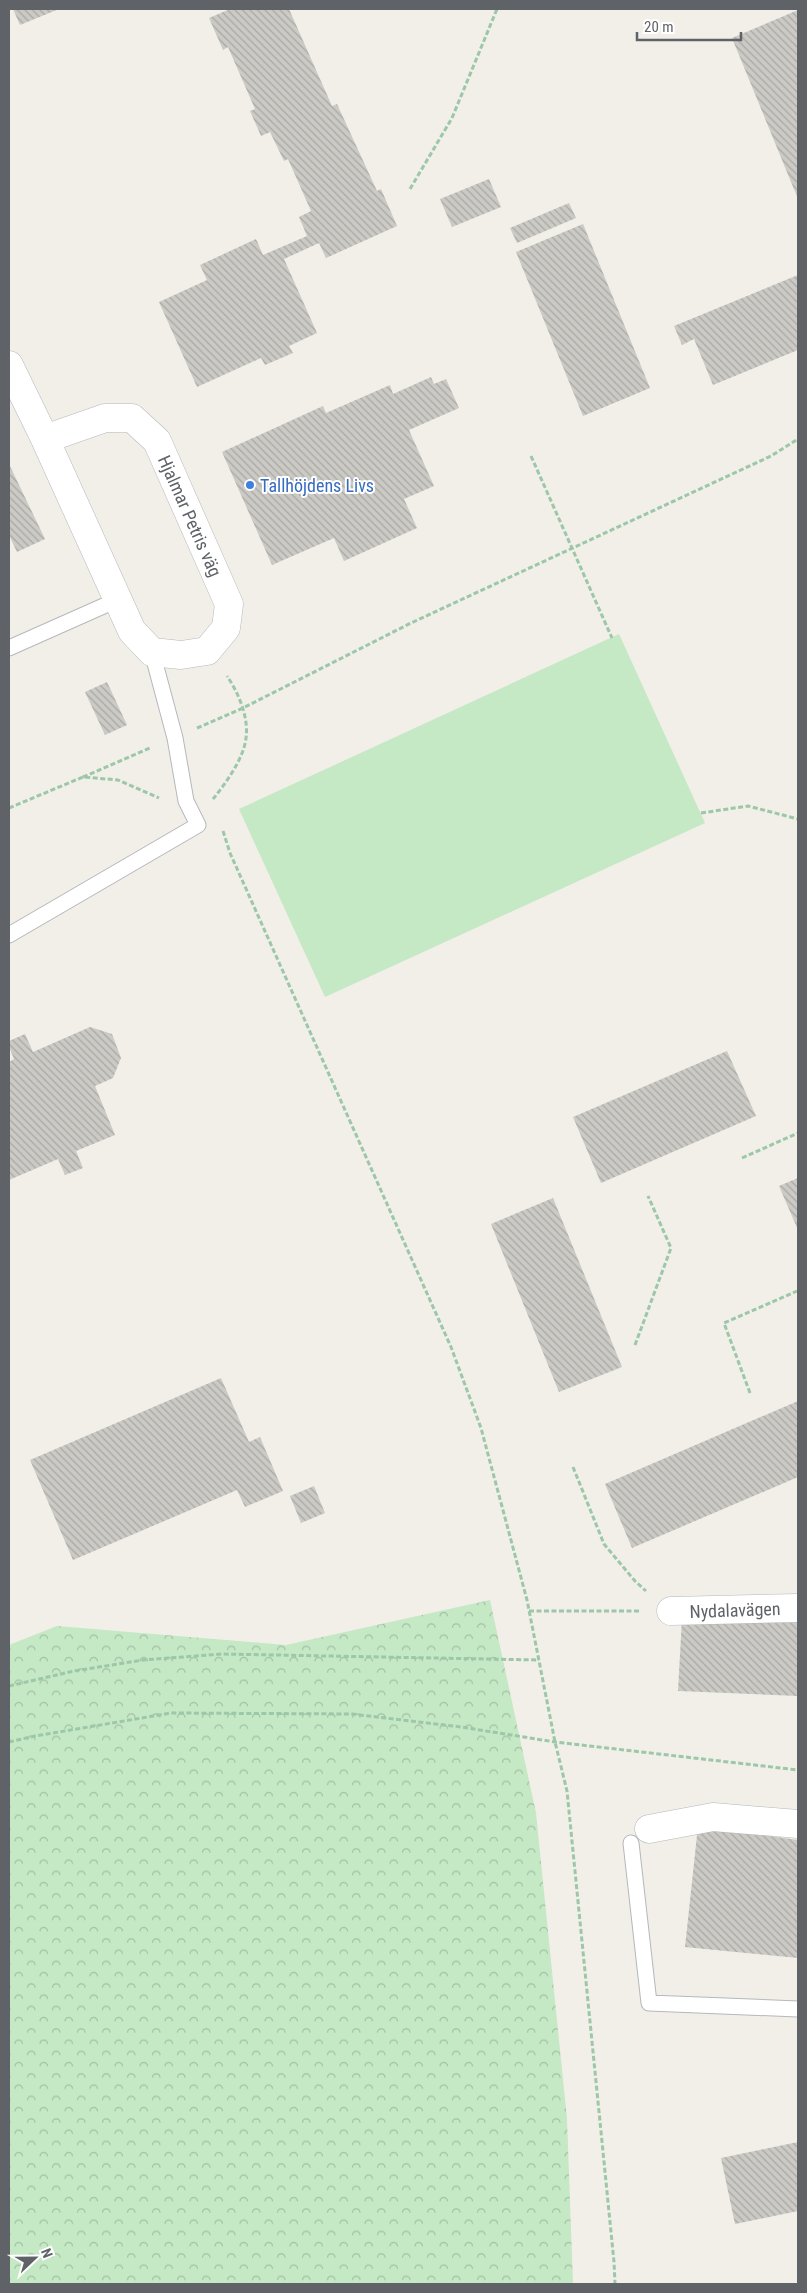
<svg xmlns="http://www.w3.org/2000/svg" width="807" height="2293" font-family="'Roboto Condensed',sans-serif">
	<defs>
		<pattern id="forest-crowns" width="20" height="18" patternUnits="userSpaceOnUse" patternTransform="scale(1.25)"><rect width="20" height="18" fill="#c5e8c5"/><path d="M2 6a3 3 0 1 1 6 0M12 15a3 3 0 1 1 6 0" fill="none" stroke="#a3c0a4"/></pattern>
		<pattern id="building-back-hatch" width="6" height="6" patternUnits="userSpaceOnUse" patternTransform="scale(1.25)"><rect width="6" height="6" fill="#cccac5"/><path d="M-1 5l2 2M0 0l6 6M5-1l2 2" fill="none" stroke="#a9a8a4"/></pattern>
	</defs>
	<rect width="100%" height="100%" fill="#f1efe8"/>
	<polygon fill="url(#forest-crowns)" points="490,1600 536,1813 567,2119 573,2284 9,2284 9,1645 57,1626 286,1645"/>
	<polygon fill="#c5e8c5" points="619,634 705,823 325,997 239,809"/>
	<g fill="url(#building-back-hatch)">
		<polygon points="13,9 59,9 20,25"/>
		<polygon points="230,9 289,9 332,106 337,104 377,191 381,189 397,226 326,258 319,243 284,259 317,333 289,346 293,353 265,365 261,358 197,387 159,302 207,280 200,265 256,239 263,255 307,236 299,217 311,211 288,159 284,161 270,132 261,136 250,111 255,109 228,47 223,50 209,18"/>
		<polygon points="798,10 798,199 732,38"/>
		<polygon points="489,179 501,207 452,227 440,199"/>
		<polygon points="569,203 576,218 517,243 510,228"/>
		<polygon points="583,224 650,388 583,416 516,252"/>
		<polygon points="798,275 798,350 713,385 694,339 682,345 674,326"/>
		<polygon points="431,377 434,384 446,379 459,408 409,430 434,486 404,499 417,528 344,561 334,538 272,565 222,452 323,406 326,413 390,385 393,394"/>
		<polygon points="9,464 45,539 17,552 9,535"/>
		<polygon points="107,682 127,725 105,735 85,692"/>
		<polygon points="90,1027 112,1034 121,1058 113,1078 95,1086 115,1135 76,1151 83,1168 65,1175 58,1159 9,1180 9,1062 14,1059 9,1047 9,1041 25,1034 33,1052"/>
		<polygon points="727,1051 756,1116 601,1183 573,1117"/>
		<polygon points="798,1178 798,1230 779,1186"/>
		<polygon points="553,1198 622,1367 559,1392 491,1224"/>
		<polygon points="221,1378 249,1442 260,1437 283,1491 245,1507 237,1490 73,1560 30,1460"/>
		<polygon points="798,1401 798,1477 632,1548 605,1484"/>
		<polygon points="314,1486 325,1513 301,1523 290,1496"/>
		<polygon points="682,1618 798,1620 798,1696 678,1691"/>
		<polygon points="698,1826 798,1840 798,1958 685,1947"/>
		<polygon points="798,2142 798,2211 735,2224 721,2158"/>
	</g>
	<g fill="none" stroke-linecap="round" stroke-linejoin="round">
		<defs>
			<g id="lane">
				<polyline points="9,648 117,600"/>
				<polyline points="9,935 198,825 186,801 175,738 152,652"/>
				<polyline points="631,1843 649,2003 798,2009"/>
			</g>
			<g id="street">
				<polyline points="9,365 45,439 132,631 152,652 181,655 207,651 226,628 229,604 157,441 132,418 105,418 45,439"/>
				<polyline points="671,1611 798,1608"/>
				<polyline points="649,1829 713,1817 798,1824"/>
			</g>
		</defs>
		<use href="#lane" stroke="#b5b8bc" stroke-width="17"/>
		<use href="#street" stroke="#b5b8bc" stroke-width="29"/>
		<g stroke="#9cc7a9" stroke-width="3" stroke-dasharray="5 2.5" stroke-linecap="butt">
			<polyline points="410,189 452,118 497,9"/>
			<polyline points="531,456 612,638"/>
			<polyline points="197,728 243,708 411,623 771,456 798,439"/>
			<polyline points="83,777 150,748"/>
			<path d="M213,799C226,783 244,758 246,738C249,717 238,692 227,676"/>
			<polyline points="9,808 83,777 118,780 159,798"/>
			<polyline points="701,813 748,806 798,819"/>
			<polyline points="223,831 230,853 451,1347 481,1428 527,1600 555,1742 567,1791 614,2262 615,2284"/>
			<polyline points="742,1158 798,1133"/>
			<polyline points="635,1345 671,1248 648,1196"/>
			<polyline points="750,1393 724,1323 797,1291"/>
			<polyline points="573,1467 604,1544 635,1581 646,1591"/>
			<polyline points="529,1611 641,1611"/>
			<polyline points="9,1686 74,1671 143,1660 222,1654 539,1660"/>
			<polyline points="9,1742 35,1736 171,1713 352,1714 461,1727 555,1742 798,1770"/>
		</g>
		<use href="#lane" stroke="#fff" stroke-width="15"/>
		<use href="#street" stroke="#fff" stroke-width="28"/>
	</g>
	<circle fill="#3f7fe0" stroke="#fff" stroke-width="2" cx="250" cy="485" r="5"/>
	<g text-anchor="middle" dominant-baseline="central" stroke-width="4" stroke-linejoin="round" paint-order="stroke">
		<g font-size="18" fill="#366cbe" stroke="#fff" text-anchor="start">
			<text x="260" y="485">Tallhöjdens Livs</text>
		</g>
		<g font-size="18" fill="#5f6368" stroke="#fff">
			<text transform="translate(190 516) rotate(66)">Hjalmar Petris väg</text>
			<text transform="translate(735 1610) rotate(-2)">Nydalavägen</text>
		</g>
	</g>
	<rect width="807" height="2293" fill="none" stroke="#5f6368" stroke-width="20"/>
	<g transform="translate(35 2258) rotate(68)" stroke="#ffffff" stroke-width="4" paint-order="stroke">
	<path d="M0-4L9 19L0 12L-9 19Z" fill="#5f6368"/>
	<text y="-8" font-size="14" font-weight="bold" text-anchor="middle" fill="#5f6368">N</text>
	</g>
	<path d="M637 32v8h104v-8" fill="none" stroke="#5f6368" stroke-width="2.5"/>
	<text x="644" y="32" font-size="15" fill="#5f6368" stroke="#ffffff" stroke-width="4" paint-order="stroke">20 m</text>
</svg>
